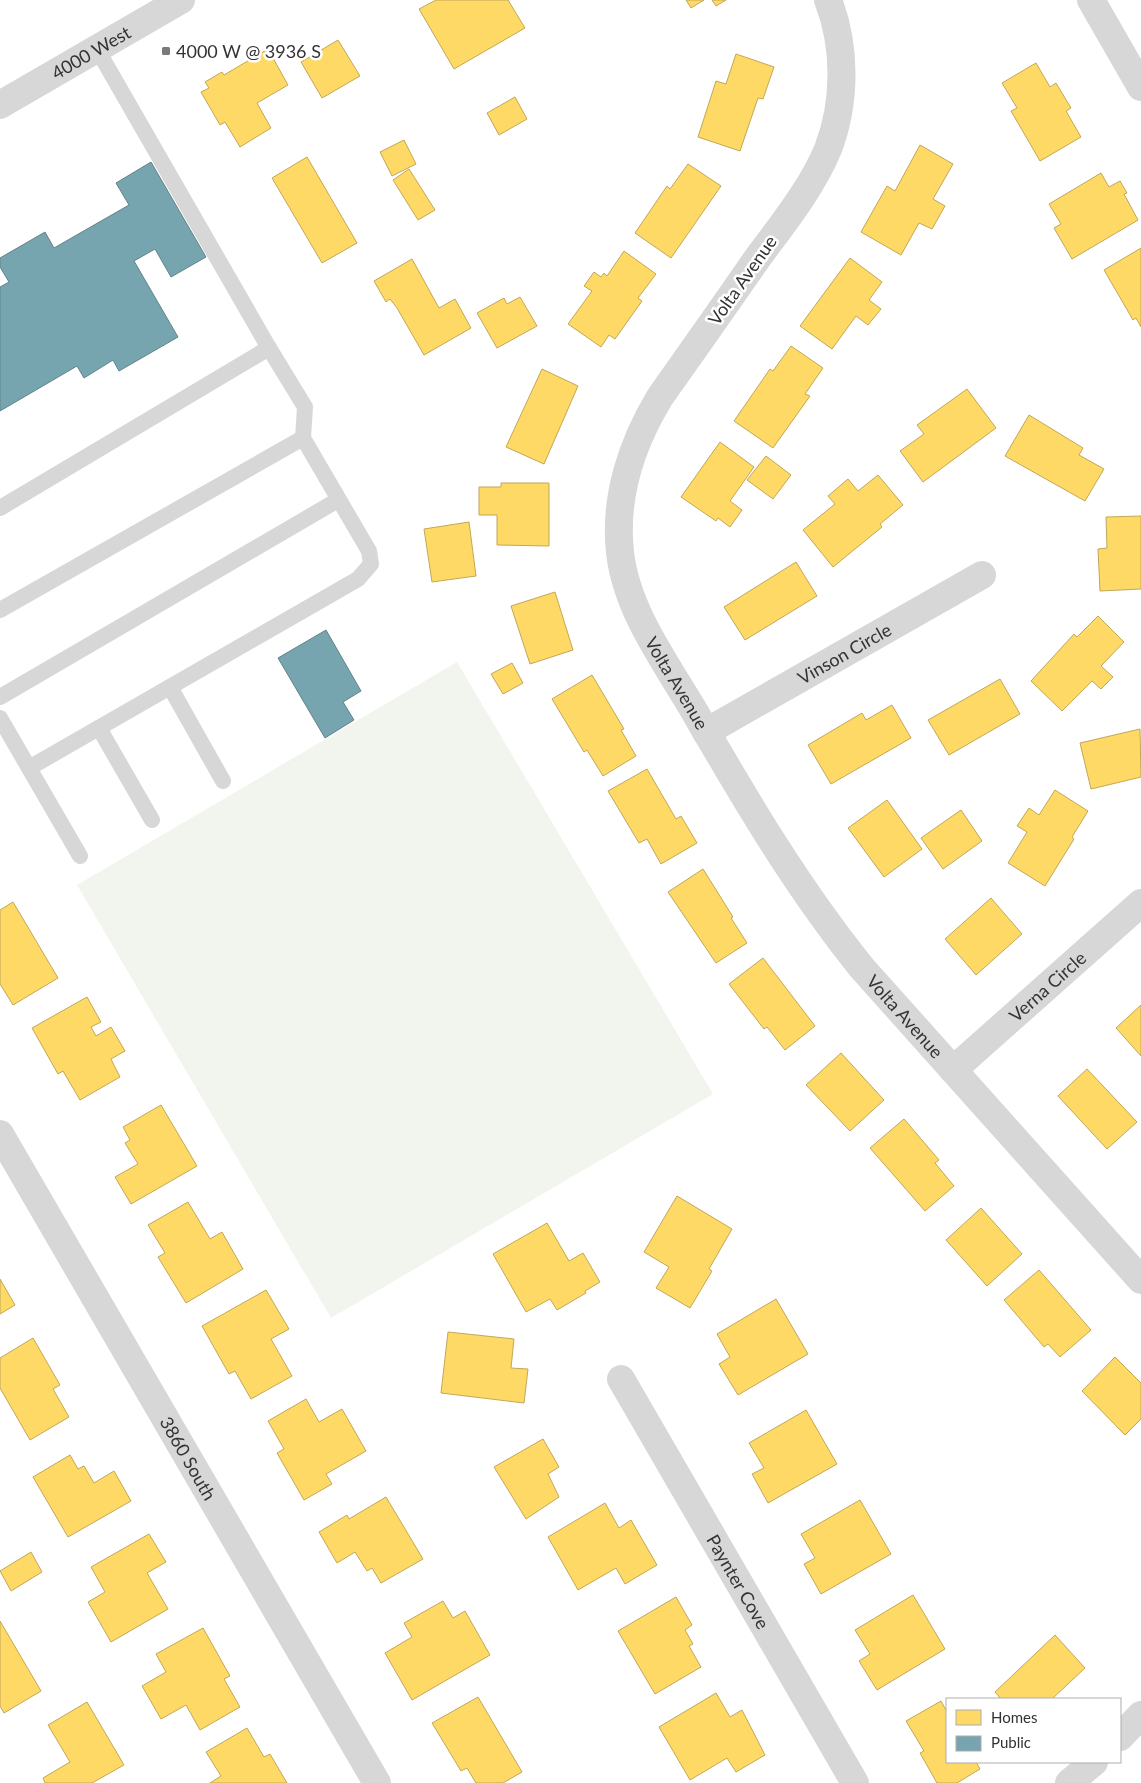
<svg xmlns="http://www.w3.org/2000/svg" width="1141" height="1783" font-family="Lato,sans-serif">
	<rect width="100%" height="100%" fill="#fff"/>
	<polygon fill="#f1f5ed" points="457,662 713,1094 331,1318 77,885"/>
	<g fill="#ffd966" stroke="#c2a757">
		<polygon points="436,0 508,0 525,28 454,69 419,9"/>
		<polygon points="686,0 704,0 691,8"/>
		<polygon points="712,0 726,0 716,6"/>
		<polygon points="338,40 360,76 322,98 301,62"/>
		<polygon points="268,49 288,85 257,103 271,128 240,147 225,122 220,125 201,92 209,88 205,82 222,72 224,75"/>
		<polygon points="736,54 774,67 763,99 758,98 740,151 698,137 716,81 726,84"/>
		<polygon points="1036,63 1050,87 1056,83 1071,108 1066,111 1081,137 1040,161 1011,111 1017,108 1002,83"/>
		<polygon points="515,97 527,119 499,135 487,113"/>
		<polygon points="404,140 416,164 392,176 380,152"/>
		<polygon points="920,145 953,164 933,199 945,206 932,229 919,223 901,255 861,232 887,186 895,191"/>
		<polygon points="307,157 357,243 322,263 272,178"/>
		<polygon points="688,164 721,186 671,258 635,233 667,186 670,189"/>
		<polygon points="409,169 435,210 418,220 393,180"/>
		<polygon points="1101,173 1109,187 1120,181 1127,193 1124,194 1138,220 1072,259 1054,228 1061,224 1049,204"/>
		<polygon points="1141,248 1141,327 1136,318 1133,320 1104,270"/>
		<polygon points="624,251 656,274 638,298 642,301 615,339 609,335 601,347 568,324 592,291 584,286 594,272 601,277 604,273 607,276"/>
		<polygon points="850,258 882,282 869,300 881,309 868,325 856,316 832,349 800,326"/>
		<polygon points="412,259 439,308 455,299 471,328 424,355 397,308 390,299 386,302 374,281"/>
		<polygon points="520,297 537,326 497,348 477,313 504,298 507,304"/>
		<polygon points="791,346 823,368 805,394 810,396 773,448 734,421 770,369 773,371"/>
		<polygon points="542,369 578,386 544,464 506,447"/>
		<polygon points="967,389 996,428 923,482 900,451 924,434 917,425"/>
		<polygon points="1029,415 1083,448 1079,455 1104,469 1085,501 1005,456"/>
		<polygon points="720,442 754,467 730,501 742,510 730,527 718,518 716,521 681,497"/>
		<polygon points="766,456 791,475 773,499 747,480"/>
		<polygon points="878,475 903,505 880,524 882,527 833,567 803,530 835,504 828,496 848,479 858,491"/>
		<polygon points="501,483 549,483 549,546 497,545 497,515 479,515 479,487 501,487"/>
		<polygon points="1141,516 1141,589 1100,591 1098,549 1107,548 1106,517"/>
		<polygon points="469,522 476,576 432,582 424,529"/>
		<polygon points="796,562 817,596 745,640 724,607"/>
		<polygon points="555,592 573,650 530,664 511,606"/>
		<polygon points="1098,616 1124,642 1101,666 1113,677 1101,689 1092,681 1062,711 1031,681 1074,634 1077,637"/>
		<polygon points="512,663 523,683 503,694 491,674"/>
		<polygon points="592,675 624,729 621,730 636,756 603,776 587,750 584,752 552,699"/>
		<polygon points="1000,679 1020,714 949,755 928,720"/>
		<polygon points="892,705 911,738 831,784 808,745 862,713 866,720"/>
		<polygon points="1140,729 1141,777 1091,789 1080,743"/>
		<polygon points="647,769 676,819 681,816 697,843 661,864 647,839 639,843 608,791"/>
		<polygon points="1055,790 1088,811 1072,837 1074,839 1045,886 1008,863 1027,832 1017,826 1029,808 1039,815"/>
		<polygon points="887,800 922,849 884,877 848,828"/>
		<polygon points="961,810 982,841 943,869 921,838"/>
		<polygon points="703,869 733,917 731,918 747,943 716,963 668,892"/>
		<polygon points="991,898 1022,934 976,975 945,939"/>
		<polygon points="13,902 58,978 13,1005 0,984 0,910"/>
		<polygon points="763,958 815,1026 785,1050 767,1027 764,1029 729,984"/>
		<polygon points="87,997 101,1022 91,1027 96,1036 111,1027 125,1051 111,1059 120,1077 80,1100 63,1071 58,1074 32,1028"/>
		<polygon points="1141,1005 1141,1056 1116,1028"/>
		<polygon points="841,1053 884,1100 850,1131 806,1085"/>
		<polygon points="1087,1069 1137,1122 1107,1149 1058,1096"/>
		<polygon points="161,1105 197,1166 131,1204 115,1177 138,1164 125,1143 130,1140 123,1127"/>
		<polygon points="904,1119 939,1160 935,1163 954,1186 925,1211 870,1148"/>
		<polygon points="677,1196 732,1229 709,1269 712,1271 690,1308 656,1288 669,1267 644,1252"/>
		<polygon points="188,1202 210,1239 222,1232 243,1269 186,1303 158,1257 165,1253 148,1225"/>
		<polygon points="981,1208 1022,1254 987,1286 946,1240"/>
		<polygon points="547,1223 569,1261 583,1253 600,1282 585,1291 586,1293 557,1310 550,1299 526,1312 493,1254"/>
		<polygon points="1039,1270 1091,1330 1060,1357 1048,1344 1044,1347 1004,1300"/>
		<polygon points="0,1279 15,1305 0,1314"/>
		<polygon points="266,1290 289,1329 271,1339 292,1376 251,1399 235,1371 229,1374 202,1326"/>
		<polygon points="776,1299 808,1354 738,1395 719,1364 730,1357 717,1334"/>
		<polygon points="448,1332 514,1339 511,1368 528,1369 524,1403 441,1393"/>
		<polygon points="33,1338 60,1385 53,1389 69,1417 30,1440 0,1388 0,1358"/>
		<polygon points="1115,1357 1141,1383 1141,1419 1125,1435 1082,1391"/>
		<polygon points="306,1399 319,1422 342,1409 366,1451 326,1474 332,1484 304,1500 277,1453 284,1449 268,1421"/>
		<polygon points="806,1410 837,1464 768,1503 752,1474 764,1468 749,1443"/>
		<polygon points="543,1439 559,1467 548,1474 559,1497 526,1519 494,1467"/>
		<polygon points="70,1455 78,1469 84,1466 94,1483 114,1471 131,1501 68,1537 33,1477"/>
		<polygon points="386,1497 423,1559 381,1583 372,1568 367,1571 355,1552 337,1563 319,1532 347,1515 349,1519"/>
		<polygon points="860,1500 891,1554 821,1594 804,1564 815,1558 801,1534"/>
		<polygon points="605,1503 619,1528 631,1520 657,1565 625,1584 616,1568 578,1590 548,1537"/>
		<polygon points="149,1534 166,1562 147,1573 168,1609 111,1642 88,1602 105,1592 91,1567"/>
		<polygon points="31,1552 42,1572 11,1591 0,1571"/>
		<polygon points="913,1595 945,1649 877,1690 859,1661 870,1654 855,1630"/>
		<polygon points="676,1597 692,1625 685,1630 693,1644 689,1646 701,1667 655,1694 618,1631"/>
		<polygon points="443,1601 453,1618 465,1611 490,1655 412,1700 385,1653 412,1637 404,1623"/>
		<polygon points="0,1621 41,1691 4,1713 0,1706"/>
		<polygon points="203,1628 230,1676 224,1679 240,1707 200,1730 186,1705 161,1719 142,1686 166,1672 156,1654"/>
		<polygon points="1055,1635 1085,1668 1052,1699 1001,1699 995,1692"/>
		<polygon points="716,1693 730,1717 742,1710 765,1755 736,1772 727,1758 690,1780 659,1727"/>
		<polygon points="478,1697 522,1772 503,1783 476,1783 467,1768 461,1771 432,1723"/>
		<polygon points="941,1701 947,1712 947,1762 976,1762 980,1769 957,1783 937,1783 920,1753 924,1751 906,1721"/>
		<polygon points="87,1702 124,1765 92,1783 45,1783 43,1778 70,1762 48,1725"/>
		<polygon points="247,1728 264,1757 270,1754 287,1783 210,1783 221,1776 206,1752"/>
	</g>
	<g fill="#76a5af" stroke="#62838a">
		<polygon points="151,162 206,257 171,277 155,249 134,261 178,337 119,371 113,360 84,378 77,366 0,411 0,287 9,282 0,267 0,258 45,232 54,248 129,205 116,183"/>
		<polygon points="326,630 361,691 343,702 354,720 325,738 278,658"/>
	</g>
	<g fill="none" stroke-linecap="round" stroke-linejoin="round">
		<g stroke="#d7d7d7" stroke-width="16">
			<polyline points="0,508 269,348 97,49"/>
			<polyline points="0,610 303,438"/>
			<polyline points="170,687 223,781"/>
			<polyline points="0,697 338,500"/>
			<polyline points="0,718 80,856"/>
			<polyline points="99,728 152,820"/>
			<polyline points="29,768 358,579 371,564 369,551 303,438 305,407 269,348"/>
		</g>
		<g stroke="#d7d7d7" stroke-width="28">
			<path id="s1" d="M828,0C846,46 846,102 828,149C811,190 780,227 754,263C723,308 691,353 660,397C632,443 614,497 620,552C626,609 664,660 693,709C745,799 796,886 862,968L1141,1280"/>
			<polyline points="1091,0 1141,87"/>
			<path id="s2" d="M706,732L982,575"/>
			<path id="s3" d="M953,1070L1141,903"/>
			<path id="s4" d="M0,1134L377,1783"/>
			<path id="s5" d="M621,1379L855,1783"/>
			<polyline points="1120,1737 1141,1715"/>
			<polyline points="1069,1783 1094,1762"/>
		</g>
		<path stroke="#d7d7d7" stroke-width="28" id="s6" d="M0,105L181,0"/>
	</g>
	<rect fill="#7a7a7a" stroke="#fff" stroke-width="2" x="161" y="46" width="10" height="10" rx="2.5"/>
	<g text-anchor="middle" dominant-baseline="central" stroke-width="5" stroke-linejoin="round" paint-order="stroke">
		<g font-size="18" fill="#333" stroke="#fff" text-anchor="start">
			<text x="176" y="51">4000 W @ 3936 S</text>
		</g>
		<g font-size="18" fill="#333" stroke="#fff">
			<text stroke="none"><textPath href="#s6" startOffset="105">4000 West</textPath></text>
			<text transform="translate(742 280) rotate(-55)">Volta Avenue</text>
			<text stroke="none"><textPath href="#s2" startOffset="159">Vinson Circle</textPath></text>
			<text stroke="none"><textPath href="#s1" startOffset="759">Volta Avenue</textPath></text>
			<text stroke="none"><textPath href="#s3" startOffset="126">Verna Circle</textPath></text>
			<text stroke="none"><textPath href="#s1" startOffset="1164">Volta Avenue</textPath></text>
			<text stroke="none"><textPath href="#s4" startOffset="375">3860 South</textPath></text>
			<text stroke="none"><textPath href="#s5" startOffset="234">Paynter Cove</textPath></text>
		</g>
	</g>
	<rect x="946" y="1698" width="175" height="65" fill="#ffffff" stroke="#adadad"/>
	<rect x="956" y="1710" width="25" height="15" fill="#ffd966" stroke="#adadad"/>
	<text x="991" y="1723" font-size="15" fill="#333333">Homes</text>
	<rect x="956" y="1736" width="25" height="15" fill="#76a5af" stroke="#adadad"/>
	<text x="991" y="1748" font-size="15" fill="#333333">Public</text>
</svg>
